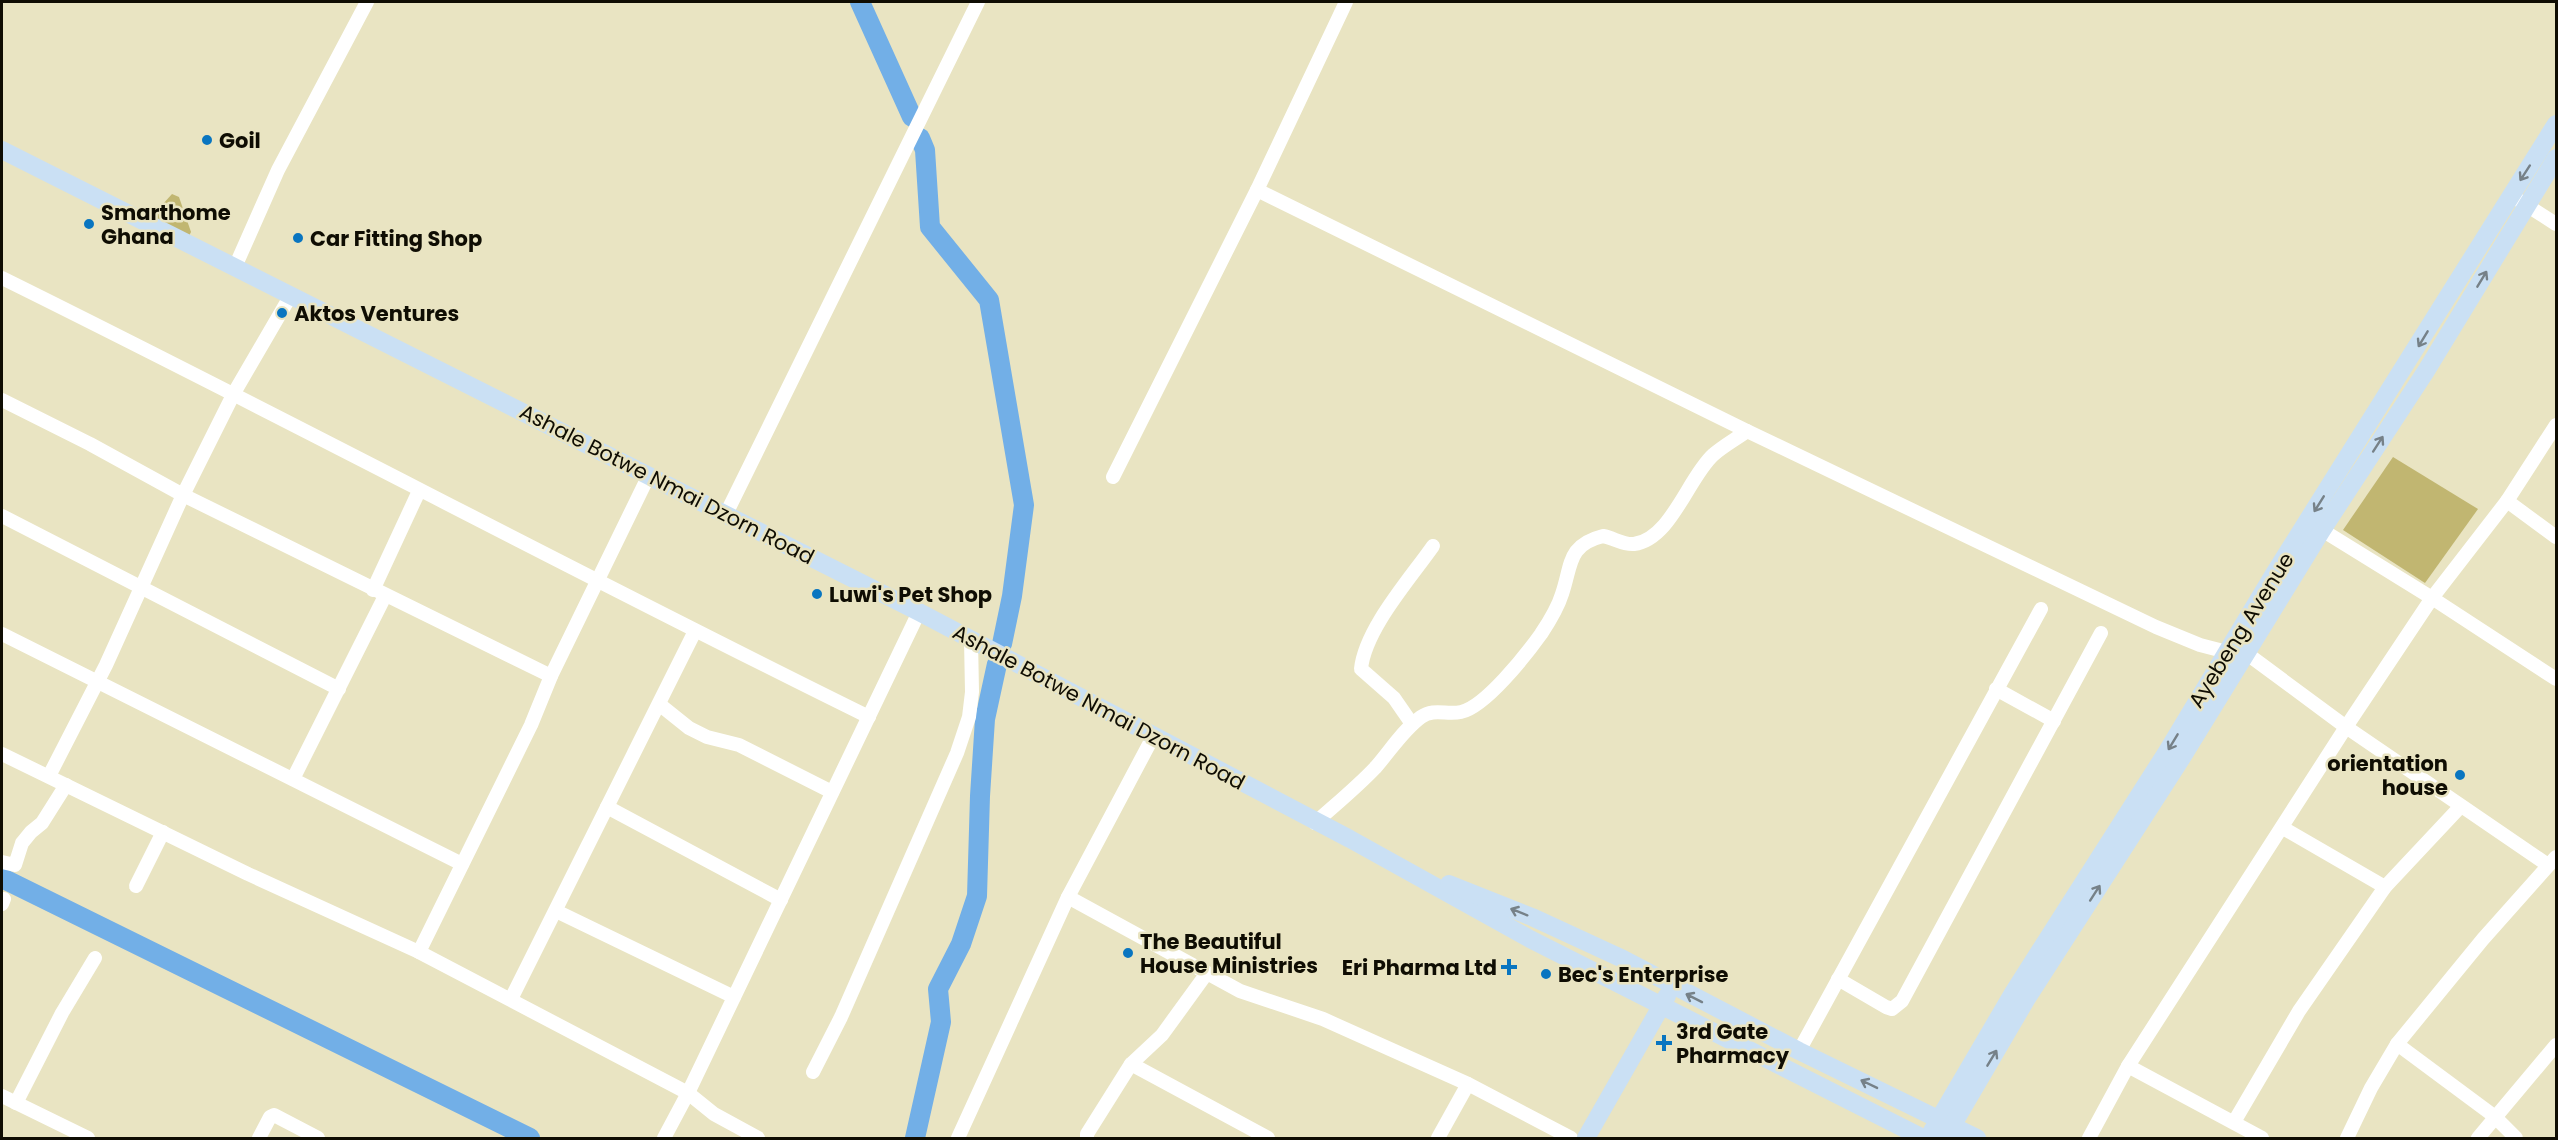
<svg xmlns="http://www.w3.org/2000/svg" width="2558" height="1140" font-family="Poppins,sans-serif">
	<rect width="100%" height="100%" fill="#e9e4c2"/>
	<g fill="#c1b671">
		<polygon points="172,194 179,197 191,232 188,238 154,220 153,215"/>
		<polygon points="2393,457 2478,509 2425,583 2343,530"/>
	</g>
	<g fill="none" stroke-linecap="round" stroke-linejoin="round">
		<g stroke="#72afe7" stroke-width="20">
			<polyline points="860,2 912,117"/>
			<polyline points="920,138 925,150 930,227 989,300 1024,505 1012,596 1002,644"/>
			<polyline points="2,878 530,1138"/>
			<polyline points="915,1138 941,1022 938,989 961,944 977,896 980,796 985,719 997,664"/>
		</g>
		<g stroke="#fff" stroke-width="14">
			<polyline points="1257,190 1747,431 2156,627 2200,645 2227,652"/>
			<polyline points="2520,201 2556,224"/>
			<polyline points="235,267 278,170 367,2"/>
			<path d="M2,278C292,421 578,574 869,717"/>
			<polyline points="2,400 90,444 183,495 551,676"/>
			<polyline points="1113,477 1257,190 1346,2"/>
			<polyline points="2507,501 2556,537"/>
			<polyline points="726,514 978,2"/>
			<polyline points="2,516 339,689"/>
			<polyline points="2322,530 2432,598 2556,679"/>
			<polyline points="373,590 419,491"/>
			<polyline points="2,634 462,864"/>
			<polyline points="2246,653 2346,727 2548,865"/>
			<polyline points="1996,689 2054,721"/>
			<polyline points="659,704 689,728 707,737 739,745 832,792"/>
			<path d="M1412,724L1394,698L1361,669C1365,629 1410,579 1433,546"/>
			<polyline points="2,754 248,874 419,952 688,1093 714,1114 758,1138"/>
			<polyline points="49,776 106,665 183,495 234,393 291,295"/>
			<polyline points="293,779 385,596"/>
			<polyline points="607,807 781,900"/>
			<path d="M1315,823C1335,805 1357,787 1375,768C1390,751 1403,730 1421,717C1434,708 1446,715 1461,712C1485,707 1526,655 1541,634C1549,622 1558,607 1562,594C1572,565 1567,545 1603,536C1614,538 1623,545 1634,544C1671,539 1688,478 1713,455C1723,446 1736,439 1747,431"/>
			<polyline points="2283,828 2385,887"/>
			<polyline points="2,862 15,865 22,843 31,832 42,823 66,785"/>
			<polyline points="136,886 163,832"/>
			<polyline points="1068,897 1240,991 1323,1019 1468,1084 1571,1138"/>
			<polyline points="2,904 4,899"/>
			<polyline points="556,911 734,997"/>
			<polyline points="419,952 531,725 551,676 649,475"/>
			<polyline points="1838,979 1886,1007 1892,1009 1902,1001 2101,633"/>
			<polyline points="511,999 695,631"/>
			<polyline points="2397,1044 2494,1116 2516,1138"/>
			<polyline points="1799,1051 2041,609"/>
			<polyline points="1131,1064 1268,1138"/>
			<polyline points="2128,1066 2262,1138"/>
			<polyline points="813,1072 841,1017 957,753 969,717 972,692 971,639"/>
			<polyline points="2,1096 88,1138"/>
			<polyline points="16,1103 62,1013 95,958"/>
			<polyline points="2234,1122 2299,1011 2385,887 2461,806"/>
			<polyline points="259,1138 270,1117 274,1115 318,1138"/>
			<polyline points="664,1138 688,1093 919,612"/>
			<polyline points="958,1138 1068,897 1154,735"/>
			<polyline points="1087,1138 1087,1134 1131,1064 1162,1035 1207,973"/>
			<polyline points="1438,1138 1468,1084"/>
			<polyline points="2089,1138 2128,1066 2346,727 2432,598 2507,501 2556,425"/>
			<polyline points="2347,1138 2371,1088 2397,1044 2483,939 2556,857"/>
			<polyline points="2478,1138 2556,1045"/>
		</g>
		<g stroke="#cae0f4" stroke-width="18">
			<polyline points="2,150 919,612 1350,839 1530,939 1923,1138"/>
			<polyline points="1449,884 1532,917 1623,959 1799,1051 1977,1138"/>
			<polyline points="1586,1138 1667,996"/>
			<polyline points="1928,1138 2013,993 2168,750 2274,574 2556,124"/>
			<polyline points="1945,1138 2026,1000 2183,756 2322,530 2426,371 2556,158"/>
		</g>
	</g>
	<defs><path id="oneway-shaft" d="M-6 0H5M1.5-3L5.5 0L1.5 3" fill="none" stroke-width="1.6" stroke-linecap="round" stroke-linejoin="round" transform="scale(1.5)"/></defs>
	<g stroke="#768188">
		<use href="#oneway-shaft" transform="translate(2525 173) rotate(123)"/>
		<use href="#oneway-shaft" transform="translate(2482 279) rotate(-59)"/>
		<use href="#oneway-shaft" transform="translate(2423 339) rotate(121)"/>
		<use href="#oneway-shaft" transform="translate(2378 444) rotate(-57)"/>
		<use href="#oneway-shaft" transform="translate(2319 504) rotate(122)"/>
		<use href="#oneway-shaft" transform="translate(2173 742) rotate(121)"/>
		<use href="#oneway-shaft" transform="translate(2095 893) rotate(-57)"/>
		<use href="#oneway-shaft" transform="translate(1519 912) rotate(-158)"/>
		<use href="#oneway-shaft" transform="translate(1694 998) rotate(-153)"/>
		<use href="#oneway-shaft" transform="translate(1992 1058) rotate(-59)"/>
		<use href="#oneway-shaft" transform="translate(1869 1084) rotate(-154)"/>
	</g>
	<g fill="#0975c0" stroke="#e9e4c2" stroke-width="2">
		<circle cx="207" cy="140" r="6"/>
		<circle cx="89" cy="224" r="6"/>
		<circle cx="298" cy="238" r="6"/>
		<circle cx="282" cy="313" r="6"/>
		<circle cx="817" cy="594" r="6"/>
		<circle cx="2460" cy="775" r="6"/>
		<circle cx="1128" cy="953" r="6"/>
		<path d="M1506 958h6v6h6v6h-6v6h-6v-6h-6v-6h6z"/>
		<circle cx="1546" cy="974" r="6"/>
		<path d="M1661 1034h6v6h6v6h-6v6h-6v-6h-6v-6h6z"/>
	</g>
	<g text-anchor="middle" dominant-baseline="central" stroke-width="5" stroke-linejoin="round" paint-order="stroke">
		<g font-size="21" font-weight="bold" fill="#0f0d03" stroke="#e9e4c2" text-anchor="start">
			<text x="219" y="140">Goil</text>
			<text x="101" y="212">Smarthome<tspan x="101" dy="24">Ghana</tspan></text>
			<text x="310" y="238">Car Fitting Shop</text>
			<text x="294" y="313">Aktos Ventures</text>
			<text x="829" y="594">Luwi's Pet Shop</text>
			<text x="2448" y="763" text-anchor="end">orientation<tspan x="2448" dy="24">house</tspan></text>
			<text x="1140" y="941">The Beautiful<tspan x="1140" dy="24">House Ministries</tspan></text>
			<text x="1497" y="967" text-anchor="end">Eri Pharma Ltd</text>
			<text x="1558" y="974">Bec's Enterprise</text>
			<text x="1676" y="1031">3rd Gate<tspan x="1676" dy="24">Pharmacy</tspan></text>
		</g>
		<g font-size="21" fill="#0f0d03" stroke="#e9e4c2">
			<text transform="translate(667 484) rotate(27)">Ashale Botwe Nmai Dzorn Road</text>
			<text transform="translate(2241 630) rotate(-58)">Ayebeng Avenue</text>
			<text transform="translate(1099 707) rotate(28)">Ashale Botwe Nmai Dzorn Road</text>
		</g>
	</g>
	<rect width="2558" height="1140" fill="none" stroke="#0f0d03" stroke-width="6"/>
</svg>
